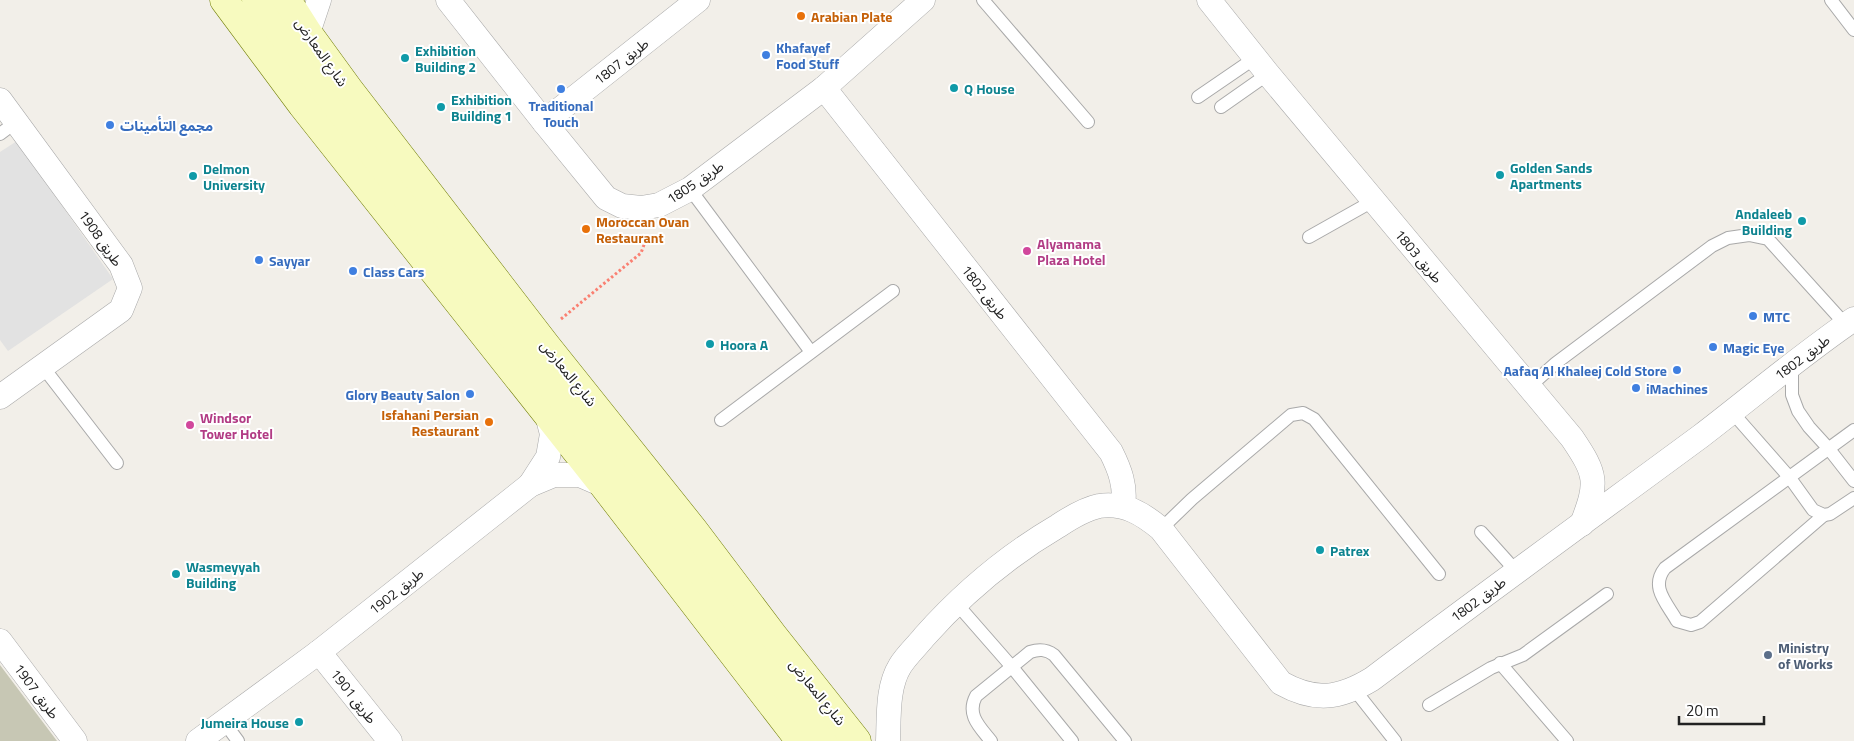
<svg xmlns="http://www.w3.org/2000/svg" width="1854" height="741" font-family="'Titillium Web','Noto Sans Arabic',sans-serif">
	<rect width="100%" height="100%" fill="#f2efe9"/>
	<polygon fill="#c7c7b4" points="0,665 57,741 0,741"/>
	<polygon fill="#e2e2e2" points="17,141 113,279 8,351 0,340 0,152"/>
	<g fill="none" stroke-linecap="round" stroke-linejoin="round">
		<defs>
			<g id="service">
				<polyline points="983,0 1088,122"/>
				<polyline points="1831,0 1854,30"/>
				<polyline points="1198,97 1255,58"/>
				<polyline points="1221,107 1268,74"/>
				<polyline points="0,134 16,122"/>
				<polyline points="690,189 811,352"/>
				<polyline points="1309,237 1373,201"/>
				<polyline points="1792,365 1792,395 1798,411 1809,427 1829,449 1854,481"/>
				<polyline points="43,367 117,463"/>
				<polyline points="1529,387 1556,363 1712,246 1728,238 1749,235 1768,239 1845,324"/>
				<polyline points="1732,412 1790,478 1813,510 1824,515 1830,514 1854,498"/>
				<polyline points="721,420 893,291"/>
				<path d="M1824,515L1700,622L1691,625L1677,621C1666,602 1650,587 1665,568L1854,430"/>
				<polyline points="1161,529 1192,499 1291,415 1303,413 1314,419 1439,574"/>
				<polyline points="1481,532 1516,571"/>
				<polyline points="956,603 1012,667 1072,741"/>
				<polyline points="1500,663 1567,741"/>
				<polyline points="1354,689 1395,741"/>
				<polyline points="1429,705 1491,668 1523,655 1607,594"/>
				<polyline points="224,722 238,741"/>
				<path d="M991,741C980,727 966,715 976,696L1030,652C1039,649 1046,649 1054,655L1125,741"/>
			</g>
			<g id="minor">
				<polyline points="448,0 544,122 606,198 622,206 641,208 659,205 690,189 824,88 923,0"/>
				<path d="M1209,0L1268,74L1572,438C1597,475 1598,482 1582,524"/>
				<polyline points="308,33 319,0"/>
				<path d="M824,88L1111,452C1120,470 1126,486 1123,506"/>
				<polyline points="0,100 121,265 130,288 121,310 0,397"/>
				<polyline points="544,122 698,0"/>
				<polyline points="530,485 548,457 552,434 547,415"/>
				<polyline points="0,641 75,741"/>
				<polyline points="319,652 390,741"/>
				<polyline points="198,741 319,652 530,485 554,475 580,475 603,485"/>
				<path d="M888,741C889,717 887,687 900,666C906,656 916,647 924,637C963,593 1007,556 1058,526C1070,518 1085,509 1099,506C1124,502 1143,514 1161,529L1281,683C1315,702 1339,699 1372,679C1481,597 1591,517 1701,436C1752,397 1801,355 1854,319"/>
			</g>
			<g id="secondary">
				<polyline points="224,0 302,105 603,485 800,741"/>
				<polyline points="256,0 528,357 675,537 826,741"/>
				<polyline points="287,0 308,33 348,88 546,345 693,529 773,635 857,741"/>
			</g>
		</defs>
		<use href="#service" stroke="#a9a9a9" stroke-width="14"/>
		<use href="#minor" stroke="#a9a9a9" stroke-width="25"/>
		<use href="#secondary" stroke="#707d05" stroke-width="29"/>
		<polyline stroke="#fa8072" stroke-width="3" stroke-dasharray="2.5 2.5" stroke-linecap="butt" points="561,319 641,253 648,234"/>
		<use href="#service" stroke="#fff" stroke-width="12"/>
		<use href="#minor" stroke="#fff" stroke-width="24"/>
		<use href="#secondary" stroke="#f7fabf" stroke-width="28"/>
	</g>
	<g fill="#e8710a" stroke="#fff" stroke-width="2">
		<circle cx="801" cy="16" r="5"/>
		<circle cx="586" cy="229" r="5"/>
		<circle cx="489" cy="422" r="5"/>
	</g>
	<g fill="#3f7fe0" stroke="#fff" stroke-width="2">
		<circle cx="766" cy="55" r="5"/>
		<circle cx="561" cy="89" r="5"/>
		<circle cx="110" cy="125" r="5"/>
		<circle cx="259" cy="260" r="5"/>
		<circle cx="353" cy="271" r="5"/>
		<circle cx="1753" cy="316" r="5"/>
		<circle cx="1713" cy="347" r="5"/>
		<circle cx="1677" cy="370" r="5"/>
		<circle cx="1636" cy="388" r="5"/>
		<circle cx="470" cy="394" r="5"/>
	</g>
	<g fill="#0f9aa8" stroke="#fff" stroke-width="2">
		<circle cx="405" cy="58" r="5"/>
		<circle cx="954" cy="88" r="5"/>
		<circle cx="441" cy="107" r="5"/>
		<circle cx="1500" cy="175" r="5"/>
		<circle cx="193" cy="176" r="5"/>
		<circle cx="1802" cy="221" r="5"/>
		<circle cx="710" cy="344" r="5"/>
		<circle cx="1320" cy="550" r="5"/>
		<circle cx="176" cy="574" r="5"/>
		<circle cx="299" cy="722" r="5"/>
	</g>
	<g fill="#d1479c" stroke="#fff" stroke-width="2">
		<circle cx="1027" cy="251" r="5"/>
		<circle cx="190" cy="425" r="5"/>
	</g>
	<circle fill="#5c6f8a" stroke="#fff" stroke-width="2" cx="1768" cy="655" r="5"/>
	<g text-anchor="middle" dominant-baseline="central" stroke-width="4" stroke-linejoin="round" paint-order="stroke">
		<g font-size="14" font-weight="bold" fill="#c56008" stroke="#fff" text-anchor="start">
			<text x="811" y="16">Arabian Plate</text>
			<text x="596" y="221">Moroccan Ovan<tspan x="596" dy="16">Restaurant</tspan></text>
			<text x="479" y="414" text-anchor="end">Isfahani Persian<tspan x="479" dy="16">Restaurant</tspan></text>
		</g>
		<g font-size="14" font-weight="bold" fill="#366cbe" stroke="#fff" text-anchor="start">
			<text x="776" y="47">Khafayef<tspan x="776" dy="16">Food Stuff</tspan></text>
			<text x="561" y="105" text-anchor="middle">Traditional<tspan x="561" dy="16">Touch</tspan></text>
			<text x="120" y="125">مجمع التأمينات</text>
			<text x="269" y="260">Sayyar</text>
			<text x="363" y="271">Class Cars</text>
			<text x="1763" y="316">MTC</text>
			<text x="1723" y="347">Magic Eye</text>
			<text x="1667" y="370" text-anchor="end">Aafaq Al Khaleej Cold Store</text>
			<text x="1646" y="388">iMachines</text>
			<text x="460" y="394" text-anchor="end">Glory Beauty Salon</text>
		</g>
		<g font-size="14" font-weight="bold" fill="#0d838f" stroke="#fff" text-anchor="start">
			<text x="415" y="50">Exhibition<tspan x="415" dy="16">Building 2</tspan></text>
			<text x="964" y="88">Q House</text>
			<text x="451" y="99">Exhibition<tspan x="451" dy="16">Building 1</tspan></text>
			<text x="1510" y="167">Golden Sands<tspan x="1510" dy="16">Apartments</tspan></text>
			<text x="203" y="168">Delmon<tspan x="203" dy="16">University</tspan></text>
			<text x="1792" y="213" text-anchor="end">Andaleeb<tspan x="1792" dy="16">Building</tspan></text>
			<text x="720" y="344">Hoora A</text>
			<text x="1330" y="550">Patrex</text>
			<text x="186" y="566">Wasmeyyah<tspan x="186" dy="16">Building</tspan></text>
			<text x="289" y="722" text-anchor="end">Jumeira House</text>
		</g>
		<g font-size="14" fill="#222" stroke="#fff">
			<text transform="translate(322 52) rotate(55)">شارع المعارض</text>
			<text transform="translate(621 61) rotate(-38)">طريق 1807</text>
			<text transform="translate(695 182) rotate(-34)">طريق 1805</text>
			<text transform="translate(101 238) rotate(55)">طريق 1908</text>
			<text transform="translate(1419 256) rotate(50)">طريق 1803</text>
			<text transform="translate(985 292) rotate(52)">طريق 1802</text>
			<text transform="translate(1802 357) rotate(-37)">طريق 1802</text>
			<text transform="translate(569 373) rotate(51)">شارع المعارض</text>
			<text transform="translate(396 591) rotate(-38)">طريق 1902</text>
			<text transform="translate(1478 599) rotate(-37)">طريق 1802</text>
			<text transform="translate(37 691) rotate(53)">طريق 1907</text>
			<text transform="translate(818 692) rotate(51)">شارع المعارض</text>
			<text transform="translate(354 696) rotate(52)">طريق 1901</text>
		</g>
		<g font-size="14" font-weight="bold" fill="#b23c85" stroke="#fff" text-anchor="start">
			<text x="1037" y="243">Alyamama<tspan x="1037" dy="16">Plaza Hotel</tspan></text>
			<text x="200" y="417">Windsor<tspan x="200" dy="16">Tower Hotel</tspan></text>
		</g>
		<g font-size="14" font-weight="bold" fill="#4e5e75" stroke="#fff" text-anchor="start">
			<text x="1778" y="647">Ministry<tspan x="1778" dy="16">of Works</tspan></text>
		</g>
	</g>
	<path d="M1679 716v8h85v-8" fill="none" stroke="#222222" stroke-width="2.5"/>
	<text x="1686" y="716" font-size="15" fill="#222222" stroke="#ffffff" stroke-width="4" paint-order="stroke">20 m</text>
</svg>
